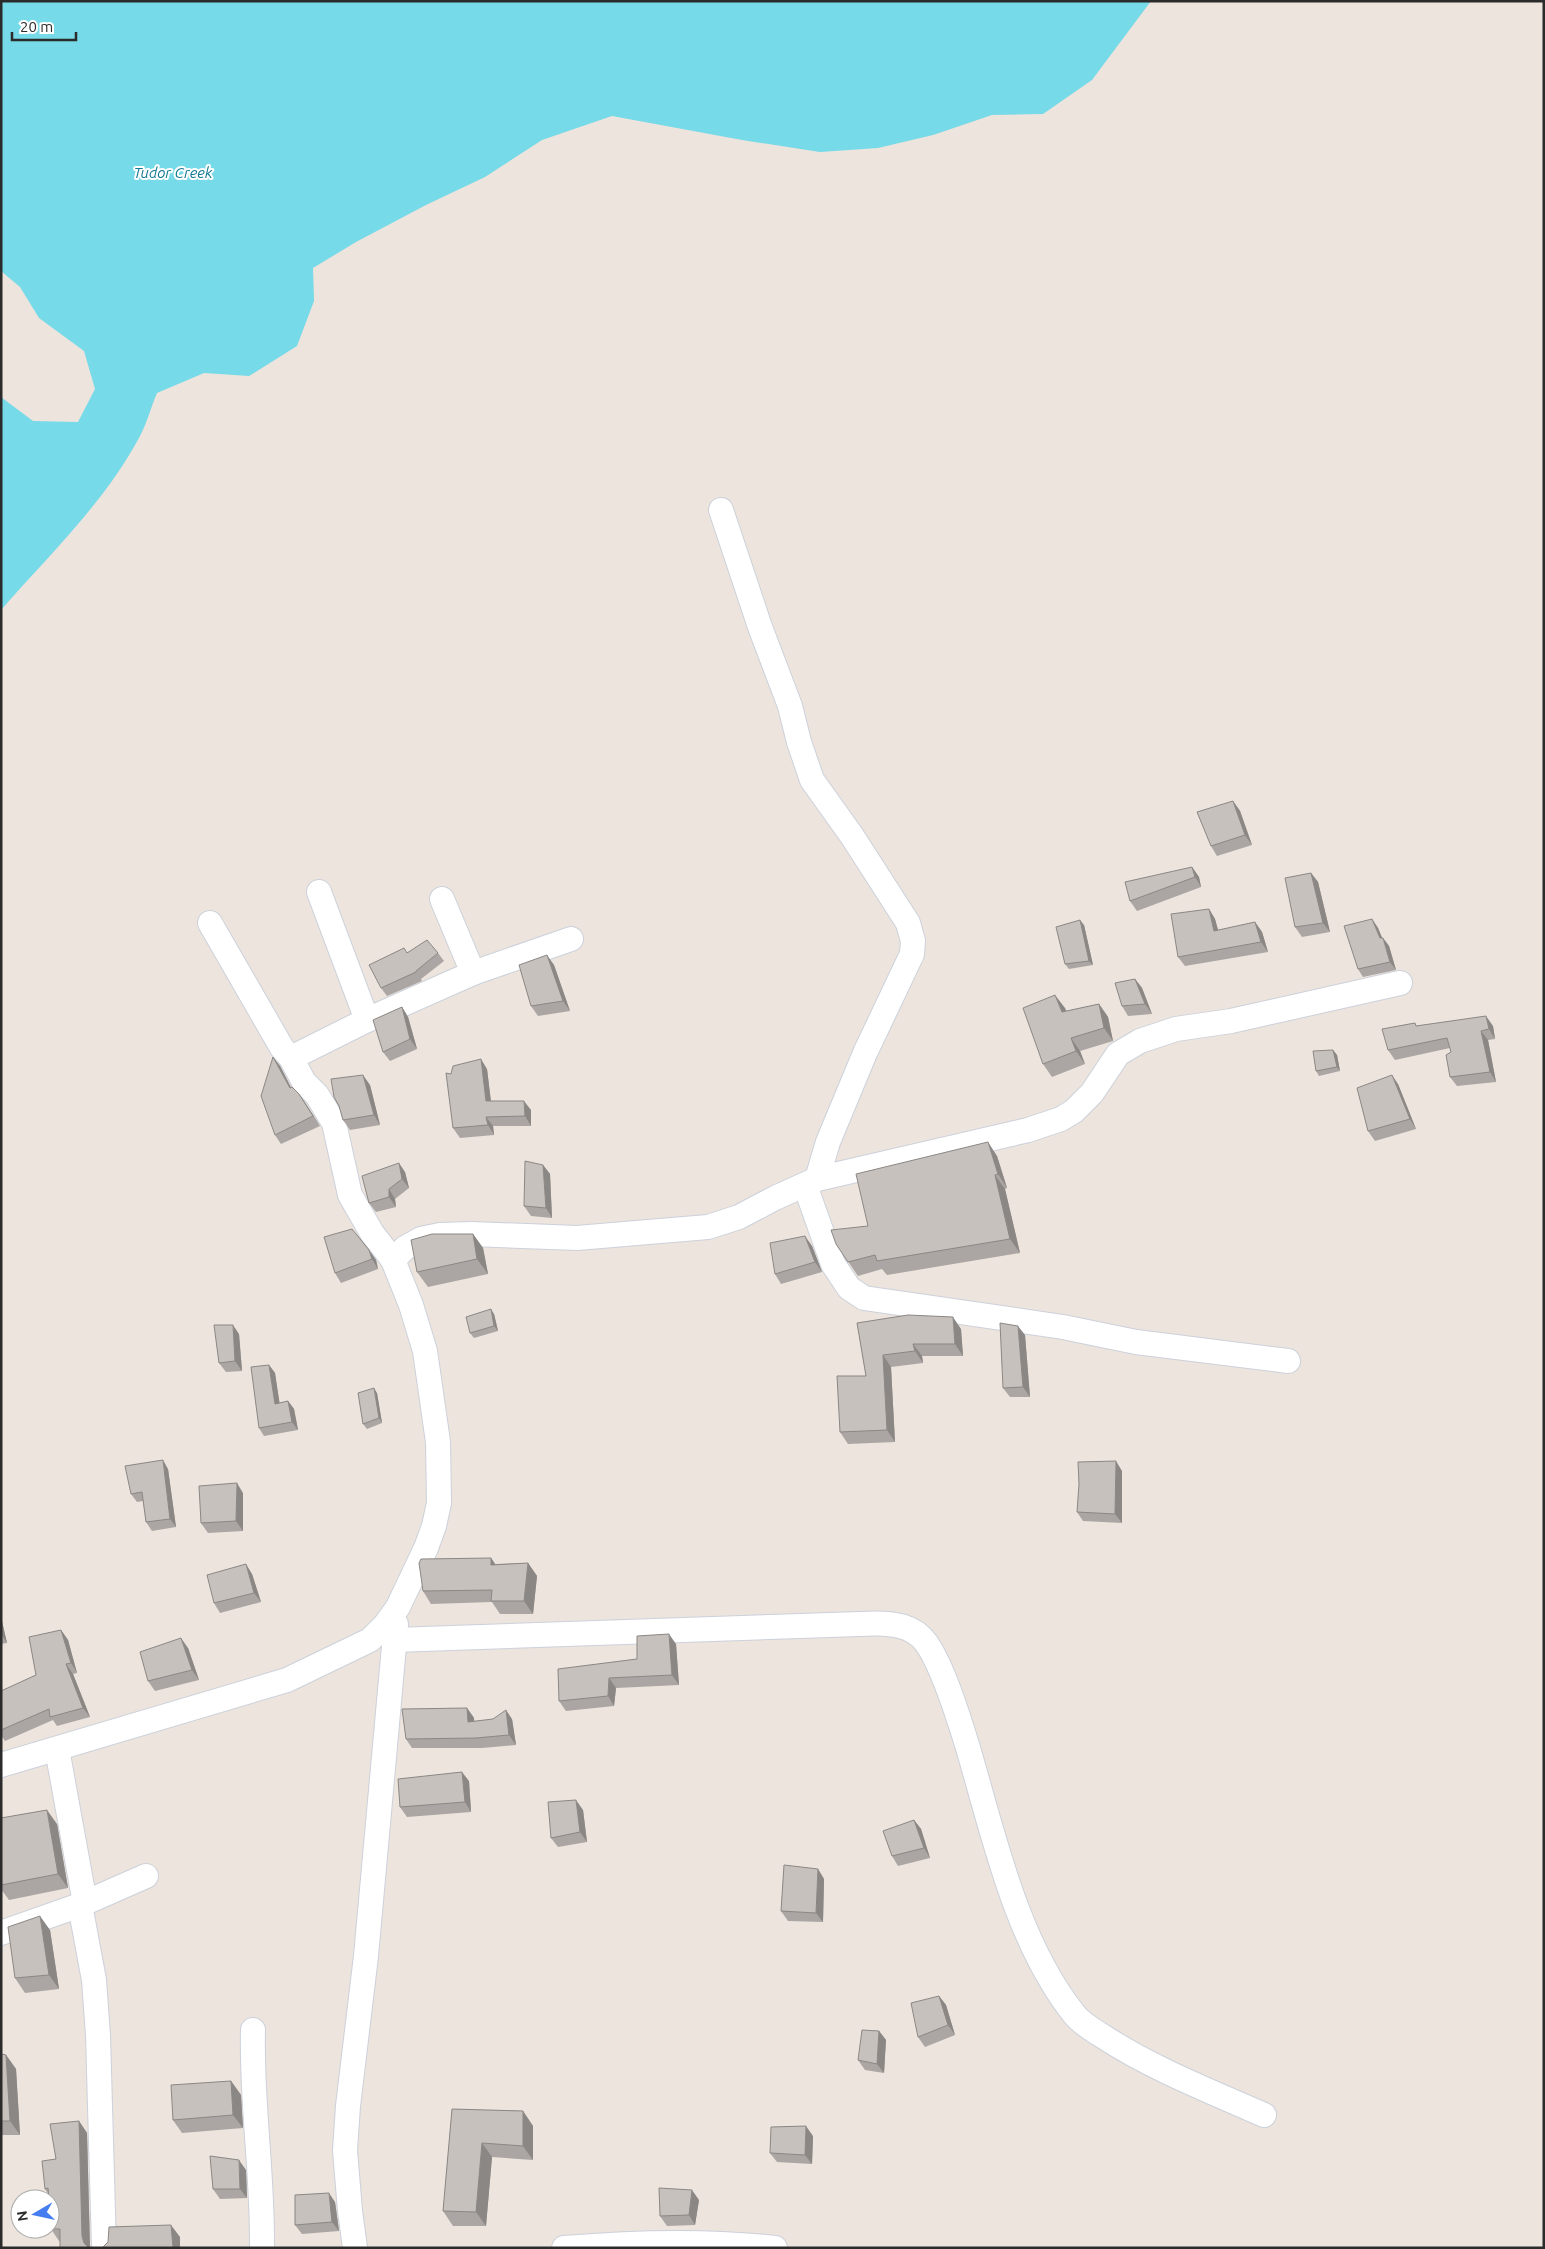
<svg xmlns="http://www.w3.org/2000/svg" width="1545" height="2249" font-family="Ubuntu,sans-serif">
	<rect width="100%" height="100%" fill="#ece4dd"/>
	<path fill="#76dae8" d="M1,1H1151L1092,80L1043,114L992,115L933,135L878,148L820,152L742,140L612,116L542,140L485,177L426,205L356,242L313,268L314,301L297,346L249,376L204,373L157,393C151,407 147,423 140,436C105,502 50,554 1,610V397L33,421L78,422L95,389L84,351L39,318L20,287L1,271Z"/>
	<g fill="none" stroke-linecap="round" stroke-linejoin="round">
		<defs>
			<g id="minor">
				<polyline points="721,510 760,627 790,706 799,742 812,780 852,836 908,923 913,941 912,954 865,1053 828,1142 817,1179"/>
				<polyline points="319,892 367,1020"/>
				<polyline points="442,899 473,973"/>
				<polyline points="210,923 282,1048 291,1058"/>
				<polyline points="805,1185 833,1264 849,1288 864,1298 1063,1327 1136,1342 1288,1361"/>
				<polyline points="393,1260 372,1233 350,1195 334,1123 317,1095 304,1082 291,1058 367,1020 473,973 571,939"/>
				<path d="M394,1640L860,1624C879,1623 906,1622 921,1637C940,1655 960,1722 968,1748C994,1836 1016,1941 1074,2014C1081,2023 1094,2031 1104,2037C1153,2069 1210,2091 1264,2115"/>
				<polyline points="57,1749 85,1903"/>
				<polyline points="1,1765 287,1680 370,1640 385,1625 398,1607 426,1548 434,1526 439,1503 438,1442 425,1351 411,1305 393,1260 405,1248 421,1239 440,1235 472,1234 577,1238 708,1227 739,1217 775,1198 817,1179 1028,1130 1061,1119 1074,1111 1092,1093 1118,1054 1140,1041 1176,1029 1231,1021 1400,983"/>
				<polyline points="80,1905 94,1980 98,2035 104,2248"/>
				<polyline points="1,1933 80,1905 146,1876"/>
				<path d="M253,2030C251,2102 263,2175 262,2248"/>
				<polyline points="355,2248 350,2211 345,2150 348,2106 366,1956 396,1624"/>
				<path d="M564,2248C635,2242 705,2240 775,2248"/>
			</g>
		</defs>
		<use href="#minor" stroke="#ccd1db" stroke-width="26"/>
		<use href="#minor" stroke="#fff" stroke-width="24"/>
	</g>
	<g fill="#aba6a3">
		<polygon points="1233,801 1240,811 1252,845 1217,856 1211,846"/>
		<polygon points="1192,867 1199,877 1201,887 1137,911 1130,901"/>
		<polygon points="1311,873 1318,882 1330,932 1302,937 1295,927"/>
		<polygon points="1209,909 1215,919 1218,930 1255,922 1262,932 1268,952 1185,966 1178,957"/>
		<polygon points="1372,919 1378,928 1382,938 1383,938 1389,946 1396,970 1363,977 1358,969"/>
		<polygon points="1084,925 1093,965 1069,969 1065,964"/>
		<polygon points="407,952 438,953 444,961 421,979 422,981 387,996 381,988"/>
		<polygon points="554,965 570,1011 538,1016 531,1006"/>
		<polygon points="1135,979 1142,988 1152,1014 1128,1016 1122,1006"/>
		<polygon points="1099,1004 1108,1017 1113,1041 1080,1051 1085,1064 1052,1077 1043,1064 1065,1008 1066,1011"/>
		<polygon points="402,1007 408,1017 417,1049 390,1061 383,1052"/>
		<polygon points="1493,1026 1495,1039 1488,1040 1496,1082 1457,1086 1450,1077 1451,1052 1450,1048 1395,1060 1388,1050"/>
		<polygon points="1333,1050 1337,1055 1340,1071 1319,1076 1316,1071"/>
		<polygon points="280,1066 291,1087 299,1094 320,1126 281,1144 275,1135"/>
		<polygon points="487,1069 491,1101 531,1110 531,1126 493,1126 494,1135 460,1138 453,1128 451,1074"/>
		<polygon points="1398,1084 1416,1129 1375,1141 1368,1131"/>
		<polygon points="370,1085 380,1125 350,1130 343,1120 339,1106"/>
		<polygon points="997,1156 1007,1188 1005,1189 1020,1253 887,1275 882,1269 858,1276 836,1244"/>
		<polygon points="543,1165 550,1174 552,1218 531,1216 524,1206"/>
		<polygon points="405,1172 409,1188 395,1199 396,1207 376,1212 369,1203"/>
		<polygon points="473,1234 483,1248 488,1274 428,1287 417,1272"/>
		<polygon points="812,1246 822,1272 781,1284 775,1274"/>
		<polygon points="369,1250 376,1260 378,1269 341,1283 335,1273"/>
		<polygon points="494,1314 498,1331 474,1338 470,1333"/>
		<polygon points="857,1323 961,1329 963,1356 922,1356 923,1363 891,1367 895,1442 848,1444 840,1432 866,1376"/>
		<polygon points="239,1334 242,1371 226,1372 219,1363"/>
		<polygon points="1025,1335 1030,1397 1010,1397 1003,1388"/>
		<polygon points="269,1365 275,1373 279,1403 288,1401 294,1409 298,1430 264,1436 259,1428"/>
		<polygon points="377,1393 382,1423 367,1429 363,1424"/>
		<polygon points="168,1469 176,1527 152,1531 146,1522 143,1501 137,1502 131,1494"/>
		<polygon points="1122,1471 1122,1523 1083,1521 1077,1512"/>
		<polygon points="243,1493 243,1531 208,1533 201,1523"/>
		<polygon points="491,1558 495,1564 528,1563 537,1576 533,1614 500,1614 492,1602 431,1604 423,1591"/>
		<polygon points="252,1574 261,1602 220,1613 214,1603"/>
		<polygon points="1,1617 7,1643 1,1644"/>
		<polygon points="61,1630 68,1640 77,1673 73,1674 90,1717 57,1726 53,1720 5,1741 1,1735 1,1691 36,1675"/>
		<polygon points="676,1644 679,1685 616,1688 614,1706 566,1711 559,1701 637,1659"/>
		<polygon points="188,1648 199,1680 155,1691 148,1681"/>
		<polygon points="467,1708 474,1718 474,1721 512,1719 516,1745 482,1748 412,1748 406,1739"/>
		<polygon points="469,1781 471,1812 407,1817 400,1807"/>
		<polygon points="583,1810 587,1842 558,1847 551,1838"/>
		<polygon points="1,1818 57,1824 68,1888 9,1900 1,1889"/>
		<polygon points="914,1820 921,1829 930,1858 898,1866 892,1856"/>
		<polygon points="818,1869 824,1879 823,1922 788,1921 781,1911"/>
		<polygon points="50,1930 59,1989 25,1993 15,1978"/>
		<polygon points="939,1996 946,2005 955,2035 925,2047 918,2037"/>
		<polygon points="879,2031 886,2040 884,2073 865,2070 858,2060"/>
		<polygon points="1,2054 6,2055 16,2069 20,2135 1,2135"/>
		<polygon points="231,2081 241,2095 243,2128 182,2133 173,2120"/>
		<polygon points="452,2109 523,2111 533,2126 533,2160 492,2157 486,2226 453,2226 443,2211"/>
		<polygon points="79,2121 87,2133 90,2248 60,2248 60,2241 59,2241 51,2229 49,2195 45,2189 56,2159"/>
		<polygon points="813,2136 812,2164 777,2162 770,2153"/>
		<polygon points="246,2170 247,2198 220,2199 213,2189"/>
		<polygon points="699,2200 695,2225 667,2226 660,2216"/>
		<polygon points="335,2202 339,2231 302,2234 295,2225"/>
	</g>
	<g fill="#8b8784">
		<polygon points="1233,801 1240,811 1252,845 1245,835"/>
		<polygon points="1192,867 1199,877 1201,887 1195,877"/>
		<polygon points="1311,873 1318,882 1330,932 1323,923"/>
		<polygon points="1209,909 1215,919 1221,941 1214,931"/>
		<polygon points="1372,919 1378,928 1386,947 1380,938"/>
		<polygon points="1080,920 1084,925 1093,965 1089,961"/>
		<polygon points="1255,922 1262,932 1268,952 1261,942"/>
		<polygon points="1383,938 1389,946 1396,970 1390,962"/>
		<polygon points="547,955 554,965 570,1011 563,1001"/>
		<polygon points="1135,979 1142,988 1152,1014 1145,1004"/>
		<polygon points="1055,995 1065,1008 1071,1025 1062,1012"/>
		<polygon points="1099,1004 1108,1017 1113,1041 1104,1028"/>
		<polygon points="402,1007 408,1017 417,1049 410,1039"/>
		<polygon points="1486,1016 1493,1026 1495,1039 1489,1029"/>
		<polygon points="1481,1031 1488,1040 1496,1082 1490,1072"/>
		<polygon points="1071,1038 1080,1051 1085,1064 1076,1051"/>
		<polygon points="1333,1050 1337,1055 1340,1071 1337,1067"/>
		<polygon points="273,1057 280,1066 296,1098 290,1088"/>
		<polygon points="481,1059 487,1069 492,1111 486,1101"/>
		<polygon points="363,1075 370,1085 380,1125 374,1115"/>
		<polygon points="1392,1075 1398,1084 1416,1129 1410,1119"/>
		<polygon points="299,1094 306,1104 320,1126 313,1116"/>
		<polygon points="524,1101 531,1110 531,1126 525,1116"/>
		<polygon points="486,1117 493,1126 494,1135 488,1125"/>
		<polygon points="988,1142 997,1156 1007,1188 998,1174"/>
		<polygon points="399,1163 405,1172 409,1188 402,1179"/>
		<polygon points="543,1165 550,1174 552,1218 546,1208"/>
		<polygon points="995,1175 1005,1189 1020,1253 1010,1239"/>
		<polygon points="389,1189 395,1199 396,1207 389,1197"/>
		<polygon points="473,1234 483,1248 488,1274 477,1259"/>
		<polygon points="805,1236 812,1246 822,1272 815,1262"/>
		<polygon points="369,1250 376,1260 378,1269 372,1259"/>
		<polygon points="491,1309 494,1314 498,1331 494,1326"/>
		<polygon points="953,1317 961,1329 963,1356 955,1344"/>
		<polygon points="233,1325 239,1334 242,1371 235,1361"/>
		<polygon points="1018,1326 1025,1335 1030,1397 1023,1387"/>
		<polygon points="913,1344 922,1356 923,1363 915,1351"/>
		<polygon points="883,1355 891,1367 895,1442 887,1430"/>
		<polygon points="269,1365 275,1373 281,1412 275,1404"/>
		<polygon points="374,1388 377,1393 382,1423 379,1418"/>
		<polygon points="288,1401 294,1409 298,1430 292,1422"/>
		<polygon points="163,1460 168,1469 176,1527 170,1519"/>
		<polygon points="1116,1461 1122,1471 1122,1523 1115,1514"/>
		<polygon points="237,1483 243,1493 243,1531 236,1521"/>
		<polygon points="491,1558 500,1571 491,1565"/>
		<polygon points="528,1563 537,1576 533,1614 524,1601"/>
		<polygon points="246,1564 252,1574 261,1602 254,1593"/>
		<polygon points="1,1617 7,1643 1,1634"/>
		<polygon points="61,1630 68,1640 77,1673 71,1663"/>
		<polygon points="669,1634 676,1644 679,1685 672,1675"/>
		<polygon points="181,1638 188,1648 199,1680 192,1670"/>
		<polygon points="66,1664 73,1674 90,1717 83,1708"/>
		<polygon points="609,1678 616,1688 614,1706 608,1696"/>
		<polygon points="467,1708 474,1718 475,1732 468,1722"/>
		<polygon points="506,1710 512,1719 516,1745 509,1735"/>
		<polygon points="462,1772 469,1781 471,1812 465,1802"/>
		<polygon points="576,1800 583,1810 587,1842 580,1832"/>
		<polygon points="47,1810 57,1824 68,1888 58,1874"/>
		<polygon points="914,1820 921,1829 930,1858 924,1848"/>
		<polygon points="818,1869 824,1879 823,1922 816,1913"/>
		<polygon points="40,1916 50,1930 59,1989 49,1975"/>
		<polygon points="939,1996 946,2005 955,2035 948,2025"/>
		<polygon points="879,2031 886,2040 884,2073 877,2064"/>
		<polygon points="6,2055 16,2069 20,2135 10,2121"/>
		<polygon points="231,2081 241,2095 243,2128 233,2115"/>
		<polygon points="523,2111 533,2126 533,2160 523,2146"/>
		<polygon points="79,2121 87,2133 90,2248 87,2248 84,2243 82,2236"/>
		<polygon points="806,2126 813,2136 812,2164 805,2155"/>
		<polygon points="482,2143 492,2157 486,2226 476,2212"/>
		<polygon points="239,2160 246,2170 247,2198 240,2189"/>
		<polygon points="692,2190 699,2200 695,2225 689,2215"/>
		<polygon points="329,2193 335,2202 339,2231 332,2222"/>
		<polygon points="171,2225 180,2237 180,2248 173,2248"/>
	</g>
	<g fill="#c7c1bd" stroke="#8b8784">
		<polygon points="1233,801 1245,835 1211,846 1197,812"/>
		<polygon points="1192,867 1195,877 1130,901 1125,882"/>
		<polygon points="1311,873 1323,923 1295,927 1285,878"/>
		<polygon points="1209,909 1214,931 1255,922 1261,942 1178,957 1171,914"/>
		<polygon points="1372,919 1380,938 1383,938 1390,962 1358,969 1344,926"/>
		<polygon points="1080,920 1089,961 1065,964 1056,927"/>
		<polygon points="427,940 438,953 416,971 416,972 381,988 369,965 404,948 407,953"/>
		<polygon points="547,955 563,1001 531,1006 519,965"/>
		<polygon points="1135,979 1145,1004 1122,1006 1115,983"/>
		<polygon points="1055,995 1062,1012 1099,1004 1104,1028 1071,1038 1076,1051 1043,1064 1023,1008"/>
		<polygon points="402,1007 410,1039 383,1052 373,1020"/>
		<polygon points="1486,1016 1489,1029 1481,1031 1490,1072 1450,1077 1446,1055 1451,1052 1447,1038 1388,1050 1382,1029 1415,1023 1416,1026"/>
		<polygon points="1333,1050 1337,1067 1316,1071 1313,1051"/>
		<polygon points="273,1057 290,1088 292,1087 299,1094 313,1116 275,1135 261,1096"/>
		<polygon points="481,1059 486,1101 524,1101 525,1116 486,1117 488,1125 453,1128 446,1073 451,1074 453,1066"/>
		<polygon points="363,1075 374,1115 343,1120 339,1106 334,1097 331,1079"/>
		<polygon points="1392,1075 1410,1119 1368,1131 1357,1088"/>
		<polygon points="988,1142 998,1174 995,1175 1010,1239 877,1261 875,1255 848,1262 836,1244 831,1230 868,1226 856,1174"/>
		<polygon points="525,1161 543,1165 546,1208 524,1206"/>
		<polygon points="399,1163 402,1179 389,1189 389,1197 369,1203 362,1176"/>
		<polygon points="352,1229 369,1250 372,1259 335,1273 324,1237"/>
		<polygon points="432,1234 473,1234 477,1259 417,1272 411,1240"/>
		<polygon points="805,1236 815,1262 775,1274 770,1243"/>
		<polygon points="491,1309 494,1326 470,1333 466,1317"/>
		<polygon points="908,1315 953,1317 955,1344 913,1344 915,1351 883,1355 887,1430 840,1432 837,1376 866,1376 857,1323"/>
		<polygon points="1000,1323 1018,1326 1023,1387 1003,1388"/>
		<polygon points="214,1325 233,1325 235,1361 219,1363"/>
		<polygon points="269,1365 275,1404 288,1401 292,1422 259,1428 251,1367"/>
		<polygon points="374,1388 379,1418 363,1424 358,1393"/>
		<polygon points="163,1460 170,1519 146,1522 142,1492 131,1494 125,1466"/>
		<polygon points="1116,1461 1115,1514 1077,1512 1079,1484 1078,1462"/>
		<polygon points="237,1483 236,1521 201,1523 199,1486"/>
		<polygon points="491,1558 491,1565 528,1563 524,1601 491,1601 492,1590 423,1591 419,1563 421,1559"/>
		<polygon points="246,1564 254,1593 214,1603 207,1575"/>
		<polygon points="61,1630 71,1663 66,1664 83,1708 50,1717 49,1709 1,1730 1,1691 36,1675 29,1637"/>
		<polygon points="669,1634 672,1675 609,1678 608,1696 559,1701 558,1669 637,1659 637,1636"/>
		<polygon points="181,1638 192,1670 148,1681 140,1652"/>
		<polygon points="467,1708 468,1722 493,1719 506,1710 509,1735 476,1738 406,1739 402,1709"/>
		<polygon points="462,1772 465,1802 400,1807 398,1779"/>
		<polygon points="576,1800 580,1832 551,1838 548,1802"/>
		<polygon points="47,1810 58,1874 1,1885 1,1818"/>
		<polygon points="914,1820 924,1848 892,1856 883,1831"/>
		<polygon points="784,1865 818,1869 816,1913 781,1911"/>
		<polygon points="40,1916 49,1975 15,1978 8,1927"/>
		<polygon points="939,1996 948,2025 918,2037 911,2003"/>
		<polygon points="862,2030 879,2031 877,2064 858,2060"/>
		<polygon points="1,2054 6,2055 10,2121 1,2121"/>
		<polygon points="231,2081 233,2115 173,2120 171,2085"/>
		<polygon points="452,2109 523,2111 523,2146 482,2143 476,2212 443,2211"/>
		<polygon points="79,2121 82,2236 84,2243 89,2248 60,2248 60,2229 51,2229 50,2199 49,2199 48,2188 45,2189 42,2161 56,2159 50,2124"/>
		<polygon points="806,2126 805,2155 770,2153 771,2127"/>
		<polygon points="210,2156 239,2160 240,2189 213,2189"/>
		<polygon points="659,2188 692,2190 689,2215 660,2216"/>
		<polygon points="329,2193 332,2222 295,2225 295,2195"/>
		<polygon points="171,2225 173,2248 102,2248 108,2242 109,2227"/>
	</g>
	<g text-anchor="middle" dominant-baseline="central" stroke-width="4" stroke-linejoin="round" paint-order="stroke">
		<g font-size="15" font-style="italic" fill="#147b95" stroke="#fff">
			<text x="173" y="172">Tudor Creek</text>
		</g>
	</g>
	<rect width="1545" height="2249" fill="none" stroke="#2b2b2b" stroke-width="5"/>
	<g transform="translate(35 2214) rotate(261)"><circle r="24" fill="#ffffff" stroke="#aaaaaa"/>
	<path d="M0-4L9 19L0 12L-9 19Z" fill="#467ef1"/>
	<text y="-8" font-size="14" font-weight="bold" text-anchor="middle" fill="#2b2b2b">N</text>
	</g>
	<path d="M12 32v8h64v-8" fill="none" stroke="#2b2b2b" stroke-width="2.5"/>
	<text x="20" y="32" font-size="15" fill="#2b2b2b" stroke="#ffffff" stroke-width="4" paint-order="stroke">20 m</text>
</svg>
